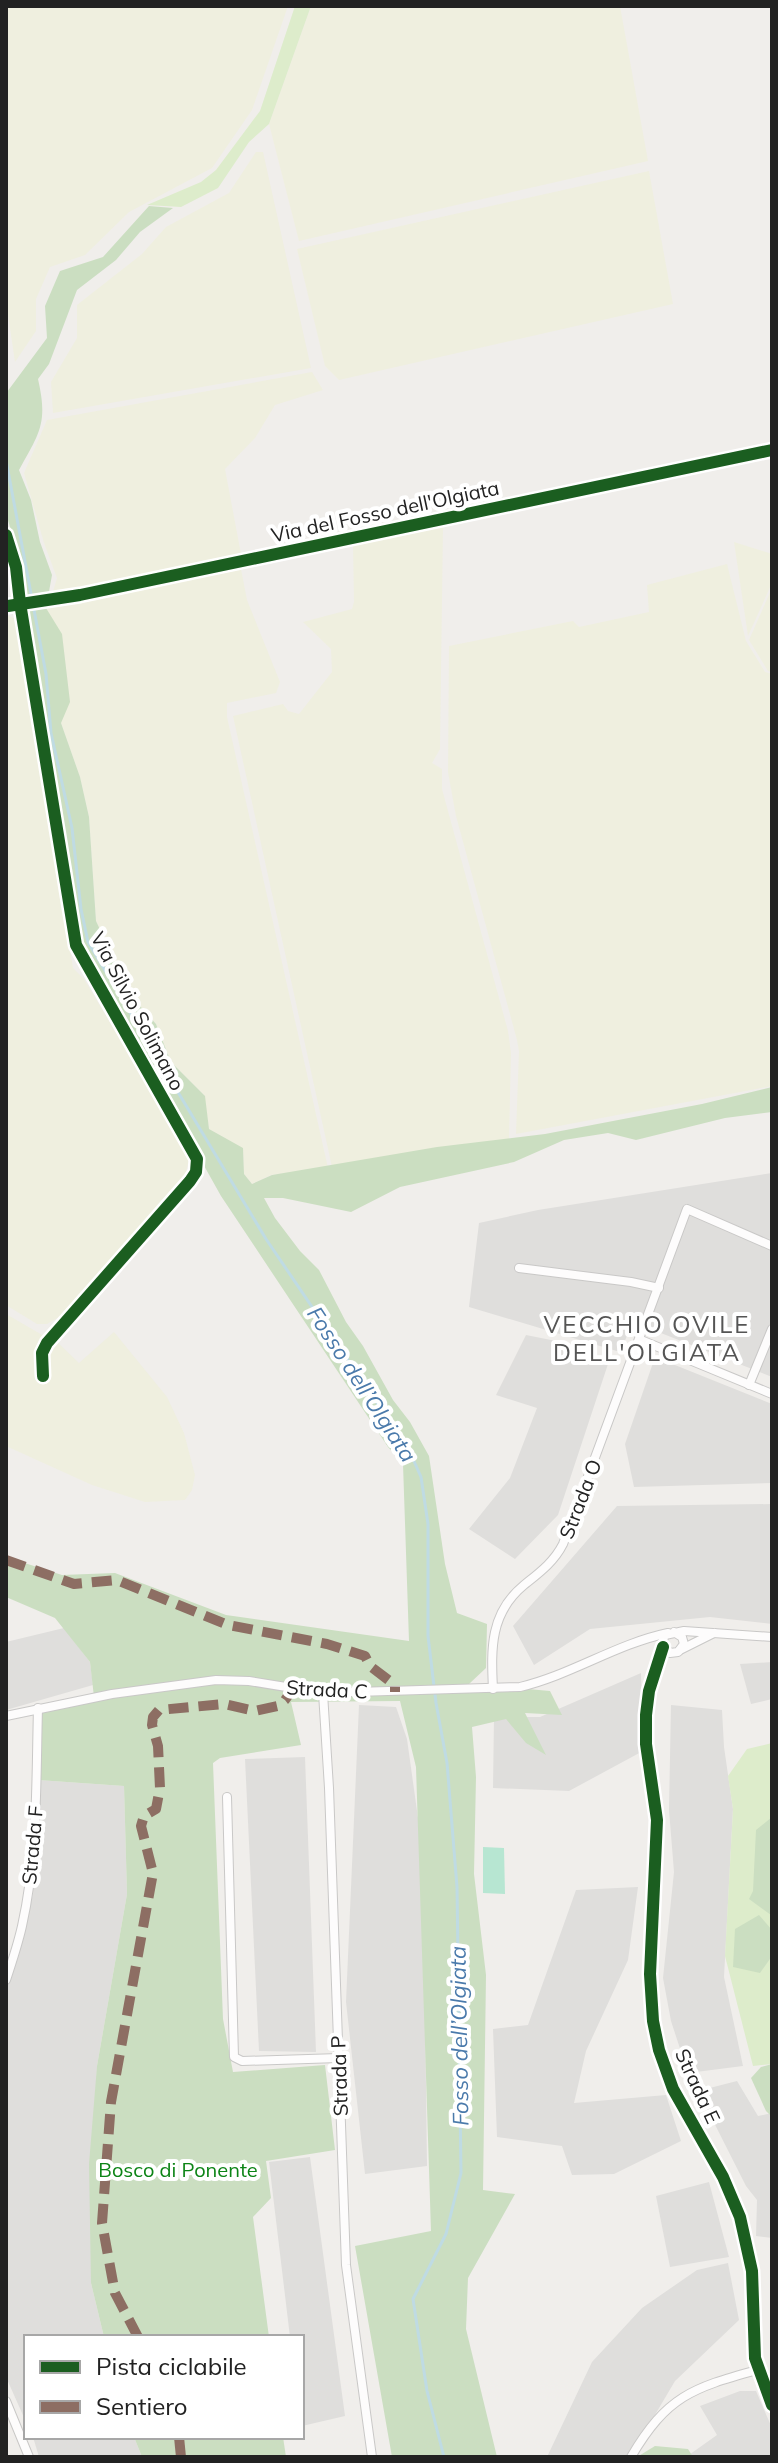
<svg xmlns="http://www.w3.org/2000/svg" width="778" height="2463" font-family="Mulish,sans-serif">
	<rect width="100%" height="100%" fill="#f0eeeb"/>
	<g fill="#dfdedc">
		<polygon points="772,1173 772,1377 633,1322 620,1352 469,1307 479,1223 538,1210"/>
		<polygon points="526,1335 561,1342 609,1361 558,1515 515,1559 469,1529 510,1478 537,1408 496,1395"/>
		<polygon points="655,1357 772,1404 772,1483 634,1487 625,1444"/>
		<polygon points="772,1504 772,1624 710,1617 590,1629 534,1665 513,1626 617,1506"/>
		<polygon points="64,1628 90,1662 93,1685 6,1710 6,1642"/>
		<polygon points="772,1662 772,1699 751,1704 740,1664"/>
		<polygon points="641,1673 643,1751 569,1791 493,1788 494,1717 540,1717"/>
		<polygon points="359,1705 396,1707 407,1739 423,1854 427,2166 365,2174 346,2002"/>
		<polygon points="671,1705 722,1710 724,1747 733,1809 724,1977 743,2066 688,2073 671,2021 663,1978 674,1872 669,1810"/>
		<polygon points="305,1757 316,2052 259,2051 245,1759"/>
		<polygon points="38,1780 124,1786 127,1894 97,2066 91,2283 104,2337 26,2337 26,2422 6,2377 6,1990 33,1895"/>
		<polygon points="638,1887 628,1960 586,2051 574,2103 666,2095 681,2141 614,2174 572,2175 562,2146 497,2137 493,2029 528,2025 576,1890"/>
		<polygon points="737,2081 758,2116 772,2113 772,2238 756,2236 757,2200 746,2186 698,2091"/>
		<polygon points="310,2157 345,2416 302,2426 302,2337 290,2337 269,2162"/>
		<polygon points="709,2182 729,2257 670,2267 656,2196"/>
		<polygon points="728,2263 739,2320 675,2381 630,2457 547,2457 592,2362 642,2308 697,2270"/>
		<polygon points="740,2391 756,2391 772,2428 772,2457 686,2457 717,2435 700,2406"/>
		<polygon points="33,2437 134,2437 142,2457 39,2457"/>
	</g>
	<g fill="#efefdf">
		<polygon points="6,6 288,6 252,110 212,168 129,212 85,255 50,267 36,299 36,331 15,362 6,301"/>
		<polygon points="311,6 620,6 648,161 299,241 269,124"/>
		<polygon points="256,152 263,152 311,368 53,413 51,382 77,338 77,305 142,254 166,227 229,193"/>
		<polygon points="649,171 673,304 339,380 325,366 297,249"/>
		<polygon points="312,372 323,390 275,405 255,438 225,469 241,554 52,595 57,578 44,543 24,473 47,420"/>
		<polygon points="443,525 440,749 432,763 442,769 442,789 508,1031 511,1053 509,1139 332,1167 233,716 283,704 288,711 299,714 332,672 331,649 303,622 352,609 354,602 353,543"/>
		<polygon points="734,542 772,554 772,583 748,636"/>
		<polygon points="727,564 746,641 765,672 772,674 772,1086 516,1134 519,1051 517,1040 456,816 448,772 449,646 573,621 579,627 649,612 647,585"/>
		<polygon points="241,569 247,600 280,682 276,693 227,703 227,717 328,1168 271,1175 252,1184 244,1174 243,1149 209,1129 204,1095 171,1062 156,1024 132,997 96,921 89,817 80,777 61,723 46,608 47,603"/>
		<polygon points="772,588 772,672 768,671 749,640"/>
		<polygon points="6,615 16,619 73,968 84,979 190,1156 185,1176 59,1317 47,1324 37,1324 6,1305"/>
		<polygon points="6,1314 44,1336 39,1346 38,1362 34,1367 40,1379 47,1374 46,1351 55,1340 79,1363 114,1332 167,1397 184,1433 195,1475 192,1490 185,1500 145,1502 92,1485 6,1446"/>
	</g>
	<g fill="#ddeccb">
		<polygon points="295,6 311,6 269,124 249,142 218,188 181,207 147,205 201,182 216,170 260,111"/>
		<polygon points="772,1743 772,2064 753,2066 725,1956 733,1809 728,1776 747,1749"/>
	</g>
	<g fill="#cbdec1">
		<path d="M149,206L173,208L140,232L116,260L77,290L49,364L38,379C48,423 40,432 19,470L31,500L40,542L52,575L46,608L62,634L70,702L61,723L80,777L89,817L96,921L132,997L156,1024L171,1062L205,1096L209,1129L243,1148L244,1174L252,1184L272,1175L437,1147L545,1134L702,1104L772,1087V1112L725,1118L636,1140L608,1133L564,1140L514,1162L400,1187L351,1212L283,1198H264L275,1218L300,1251L319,1270L346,1322L363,1346L393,1400L410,1422L429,1456L445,1564L457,1613L487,1624L486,1668L469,1684L550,1691L562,1715L525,1713L546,1755L526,1743L506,1719L472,1727L476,1777L474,1874L486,1975L483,2190L515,2194L468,2278L466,2329L497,2457H392L355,2246L431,2231L416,1767L400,1701L291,1702L301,1745L220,1758L213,1763L223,2019L233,2072L325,2065L335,2150L266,2161L271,2198L253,2217L269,2337H104L91,2283L89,2164L97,2066L127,1894L124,1786L38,1780V1708L94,1697L90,1662L55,1618L6,1597V1557L62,1575L115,1573L226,1615L409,1641L403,1464L388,1447L221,1196L80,944L24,608L20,559L6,514V383L7,392L47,338L45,306L60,271L103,257Z"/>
		<polygon points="772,1817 772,1915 771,1915 749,1899 753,1891 756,1830"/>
		<polygon points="759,1915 772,1930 772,1956 760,1973 733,1967 735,1929"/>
		<polygon points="772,2064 772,2117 766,2111 751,2078 761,2067"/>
		<polygon points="134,2437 283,2437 286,2457 142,2457"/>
		<polygon points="655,2446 688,2449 693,2457 637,2457"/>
	</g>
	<polygon fill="#b7e6d2" points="483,1847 504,1848 505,1894 483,1893"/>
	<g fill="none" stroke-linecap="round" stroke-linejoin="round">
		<polyline stroke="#bfdbe3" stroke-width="3" points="6,460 46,674 51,733 72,828 81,909 88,942 266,1239 409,1450 421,1477 428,1524 428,1636 436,1703 447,1763 457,1887 461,2173 446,2234 413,2299 427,2391 444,2457"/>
		<defs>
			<g id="street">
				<polyline points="6,535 16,567 20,603 76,945 197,1159 196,1172 190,1181 47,1343 42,1353 43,1376"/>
				<polyline points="6,606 80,595 772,450"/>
				<polyline points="519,1268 631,1282 659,1288"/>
				<polyline points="641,1340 772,1394"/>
				<polyline points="749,1385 772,1329"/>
				<polyline points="674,1632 682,1637 684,1644 678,1652 670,1653 662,1643 665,1635 684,1631 772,1637"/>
				<polyline points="663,1647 649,1691 646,1715 646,1744 657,1820 650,1974 653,2021 659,2050 673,2089 723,2177 740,2217 752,2271 755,2358 772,2405"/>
				<polyline points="680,1650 714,1633"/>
				<path d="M493,1689C491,1648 490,1613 524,1585C539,1573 554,1562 563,1544L687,1209L772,1246"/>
				<polyline points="323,1693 329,1788 346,2265 372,2457"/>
				<path d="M6,1716L112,1694L216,1680L249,1681L323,1693L520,1687C571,1675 616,1644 668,1633"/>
				<polyline points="227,1797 234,2057 242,2061 339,2058"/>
				<path d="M6,1980C12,1962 18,1944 22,1926C38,1855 36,1780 38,1708"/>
				<polyline points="6,2401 29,2457"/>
				<path d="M631,2457C667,2396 692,2388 757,2370"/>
			</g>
		</defs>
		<use href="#street" stroke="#c9c8c7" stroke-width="10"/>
		<use href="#street" stroke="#fdfcfc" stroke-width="8"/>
		<g stroke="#8d6e63" stroke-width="10" stroke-dasharray="20 10" stroke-linecap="butt">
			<polyline points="6,1560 74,1584 117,1580 228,1625 327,1644 365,1656 370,1666 395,1685 395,1692"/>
			<polyline points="138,2337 115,2293 102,2223 111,2102 153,1873 141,1826 144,1816 156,1809 160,1788 158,1746 152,1725 153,1717 159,1710 224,1704 255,1711 277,1706 285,1700 292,1690"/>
			<polyline points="179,2437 181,2457"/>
		</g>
		<defs>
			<g id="cycleway">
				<polyline points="6,535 16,567 20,603 76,945 197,1159 196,1172 190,1181 47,1343 42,1353 43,1376"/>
				<polyline points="8,606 80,595 772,450"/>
				<polyline points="663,1647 649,1691 646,1715 646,1744 657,1820 650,1974 653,2021 659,2050 673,2089 723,2177 740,2217 752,2271 755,2358 772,2405"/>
			</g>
		</defs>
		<use href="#cycleway" stroke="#fff" stroke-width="17"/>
		<use href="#cycleway" stroke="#1b5e20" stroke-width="12"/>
	</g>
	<g text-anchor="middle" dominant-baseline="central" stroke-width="8" stroke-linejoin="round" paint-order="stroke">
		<g font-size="20" fill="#222" stroke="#fff">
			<text transform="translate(385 511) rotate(-12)">Via del Fosso dell'Olgiata</text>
			<text transform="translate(138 1011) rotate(62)">Via Silvio Solimano</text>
			<text transform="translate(580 1499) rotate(-69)">Strada O</text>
			<text transform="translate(327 1689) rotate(3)">Strada C</text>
			<text transform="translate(32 1845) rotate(-85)">Strada F</text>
			<text transform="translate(339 2076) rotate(-92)">Strada P</text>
			<text transform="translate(698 2086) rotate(65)">Strada E</text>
		</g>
		<g font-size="20" fill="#0c8416" stroke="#fff">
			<text x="178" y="2169">Bosco di Ponente</text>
		</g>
		<g font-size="22" font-style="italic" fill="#4a7aab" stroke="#fff">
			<text transform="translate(362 1384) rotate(57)">Fosso dell’Olgiata</text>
			<text transform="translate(459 2036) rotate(-91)">Fosso dell’Olgiata</text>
		</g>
		<g font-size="24" letter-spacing="2" fill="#555" stroke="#fff">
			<text x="647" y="1324">VECCHIO OVILE<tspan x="647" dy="28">DELL'OLGIATA</tspan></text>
		</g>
	</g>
	<rect width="778" height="2463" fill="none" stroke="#222222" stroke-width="16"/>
	<rect x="24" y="2335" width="280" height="104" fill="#ffffff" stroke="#a7a7a7" stroke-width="2"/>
	<rect x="40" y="2361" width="40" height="12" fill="#1b5e20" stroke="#a7a7a7" stroke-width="2"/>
	<text x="96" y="2375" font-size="24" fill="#222222">Pista ciclabile</text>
	<rect x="40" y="2401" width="40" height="12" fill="#8d6e63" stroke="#a7a7a7" stroke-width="2"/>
	<text x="96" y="2415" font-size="24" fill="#222222">Sentiero</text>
</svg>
